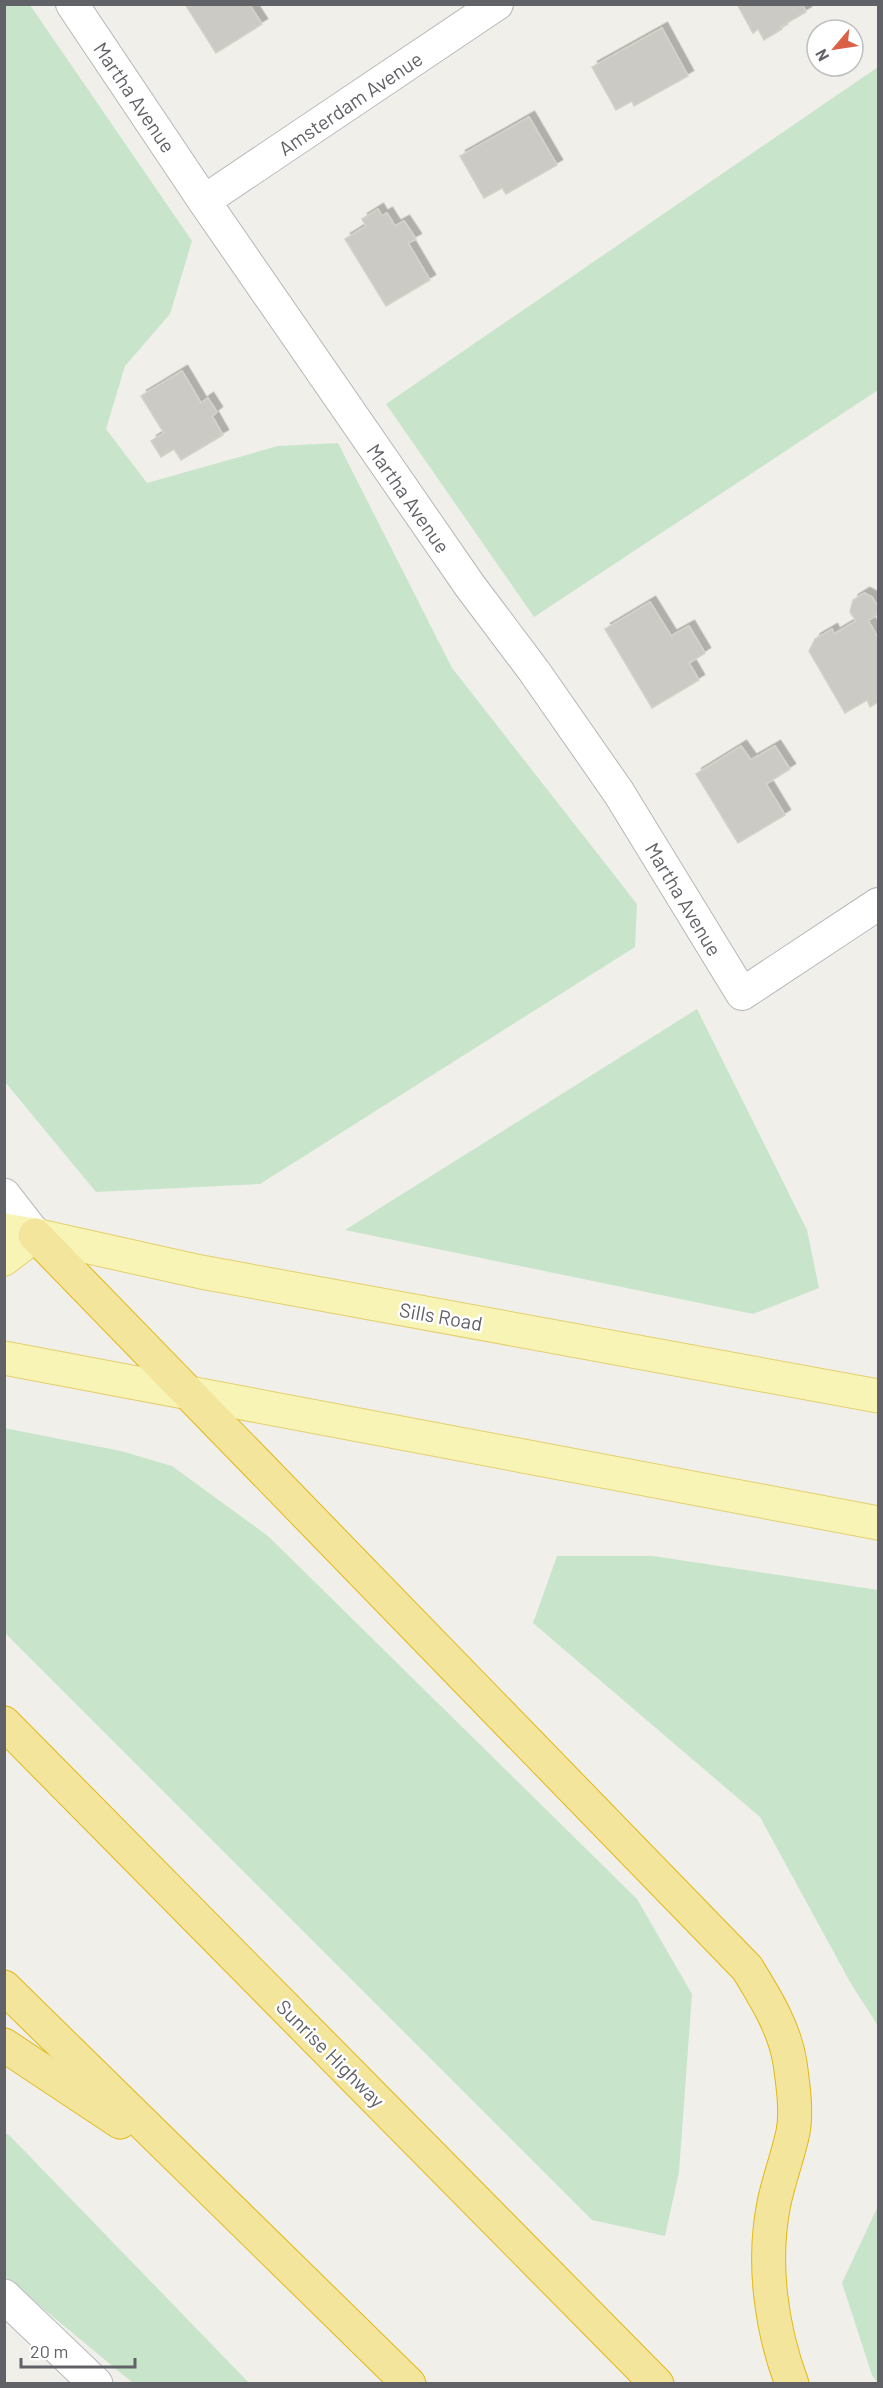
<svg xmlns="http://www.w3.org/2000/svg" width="883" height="2388" font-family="Barlow,sans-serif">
	<defs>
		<filter id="shadow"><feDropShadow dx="5.5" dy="-5.5" stdDeviation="0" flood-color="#0004"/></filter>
	</defs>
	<rect width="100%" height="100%" fill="#f0efe9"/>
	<g fill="#c8e5cb">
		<polygon points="4,5 30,5 192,241 170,314 125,366 106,429 147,483 278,446 338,443 452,668 637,904 635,947 260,1184 96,1192 5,1082"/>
		<polygon points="878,67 878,390 534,617 386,404"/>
		<polygon points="697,1009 807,1230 819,1288 753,1314 345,1230"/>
		<polygon points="4,1428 121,1451 172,1466 268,1536 637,1899 692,1994 679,2172 665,2236 592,2220 5,1633"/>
		<polygon points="557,1556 653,1556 878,1590 878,2026 850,1982 760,1817 533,1623"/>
		<polygon points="4,2132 10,2136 249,2383 133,2383 5,2277"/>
		<polygon points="878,2206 878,2383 872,2375 842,2283"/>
	</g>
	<g fill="#cccac5" stroke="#d4d2c7" stroke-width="1.5" filter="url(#shadow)">
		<polygon points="185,4 249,4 262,24 216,53"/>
		<polygon points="737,4 802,4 806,12 780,27 782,29 764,40 758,29 753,33"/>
		<polygon points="662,28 688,76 634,106 632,101 616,110 592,67"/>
		<polygon points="529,117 557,165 506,194 502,188 484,198 460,156"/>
		<polygon points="378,209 382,216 387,213 395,226 404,221 416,239 408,243 430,280 386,306 345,239 366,226 362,219"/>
		<polygon points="182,371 201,403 208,398 217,412 212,416 223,435 181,460 174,449 161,457 151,441 164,433 141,396"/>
		<polygon points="864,593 872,597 878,607 877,615 868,620 878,638 878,702 870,707 867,700 845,713 809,651 815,639 832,629 834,634 856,621 850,612 853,600"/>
		<polygon points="650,602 671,636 689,626 705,653 689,663 699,680 652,708 605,629"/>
		<polygon points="741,746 751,760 775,746 790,769 766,784 785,815 738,843 696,774"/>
	</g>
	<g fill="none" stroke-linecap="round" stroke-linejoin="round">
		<defs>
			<g id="street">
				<polyline points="72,4 204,201 470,586 534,671 619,793 742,994 878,904"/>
				<polyline points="204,201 497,4"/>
			</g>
			<g id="secondary">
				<polyline points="4,1195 35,1235"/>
				<polyline points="4,2296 96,2384"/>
			</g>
			<g id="primary">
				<polyline points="4,1230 35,1235 201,1272 878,1396"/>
				<polyline points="4,1259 35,1235"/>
				<polyline points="4,1358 878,1523"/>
			</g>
			<g id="highway">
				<path d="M35,1235L747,1968C765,1997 785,2029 790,2063C793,2084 797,2112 793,2132C788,2156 779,2179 774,2203C762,2262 771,2328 792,2384"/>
				<polyline points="4,1723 657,2384"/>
				<polyline points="4,1987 409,2384"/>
				<polyline points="4,2045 120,2122"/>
			</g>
		</defs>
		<use href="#street" stroke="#b5b7bb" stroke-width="34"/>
		<use href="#secondary" stroke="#b7b9be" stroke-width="35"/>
		<use href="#primary" stroke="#e5d06d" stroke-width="35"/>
		<use href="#highway" stroke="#e2b816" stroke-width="35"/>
		<use href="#street" stroke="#fff" stroke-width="32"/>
		<use href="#secondary" stroke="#fff" stroke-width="33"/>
		<use href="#primary" stroke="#f8f4b6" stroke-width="33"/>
		<use href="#highway" stroke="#f3e69c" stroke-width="33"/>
	</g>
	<g text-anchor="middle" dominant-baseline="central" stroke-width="5" stroke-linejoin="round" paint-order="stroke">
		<g font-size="20" fill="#606267" stroke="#fff">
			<text transform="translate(135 97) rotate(56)">Martha Avenue</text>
			<text transform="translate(350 103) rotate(-34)">Amsterdam Avenue</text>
			<text transform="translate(409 498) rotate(55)">Martha Avenue</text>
			<text transform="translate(684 899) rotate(59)">Martha Avenue</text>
			<text transform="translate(441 1316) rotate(10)">Sills Road</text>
			<text transform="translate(331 2053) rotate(45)">Sunrise Highway</text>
		</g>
	</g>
	<rect width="883" height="2388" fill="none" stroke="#606267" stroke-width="12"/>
	<g transform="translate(835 48) rotate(241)"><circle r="28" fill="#ffffff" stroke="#bfc0c2" stroke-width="1.5"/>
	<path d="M0-4.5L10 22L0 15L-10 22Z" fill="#da6045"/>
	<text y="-9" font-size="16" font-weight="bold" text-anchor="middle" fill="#606267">N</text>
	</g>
	<path d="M21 2358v9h114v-9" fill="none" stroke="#606267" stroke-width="3"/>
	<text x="30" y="2358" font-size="18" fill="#606267" stroke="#ffffff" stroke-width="4.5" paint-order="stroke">20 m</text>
</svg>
